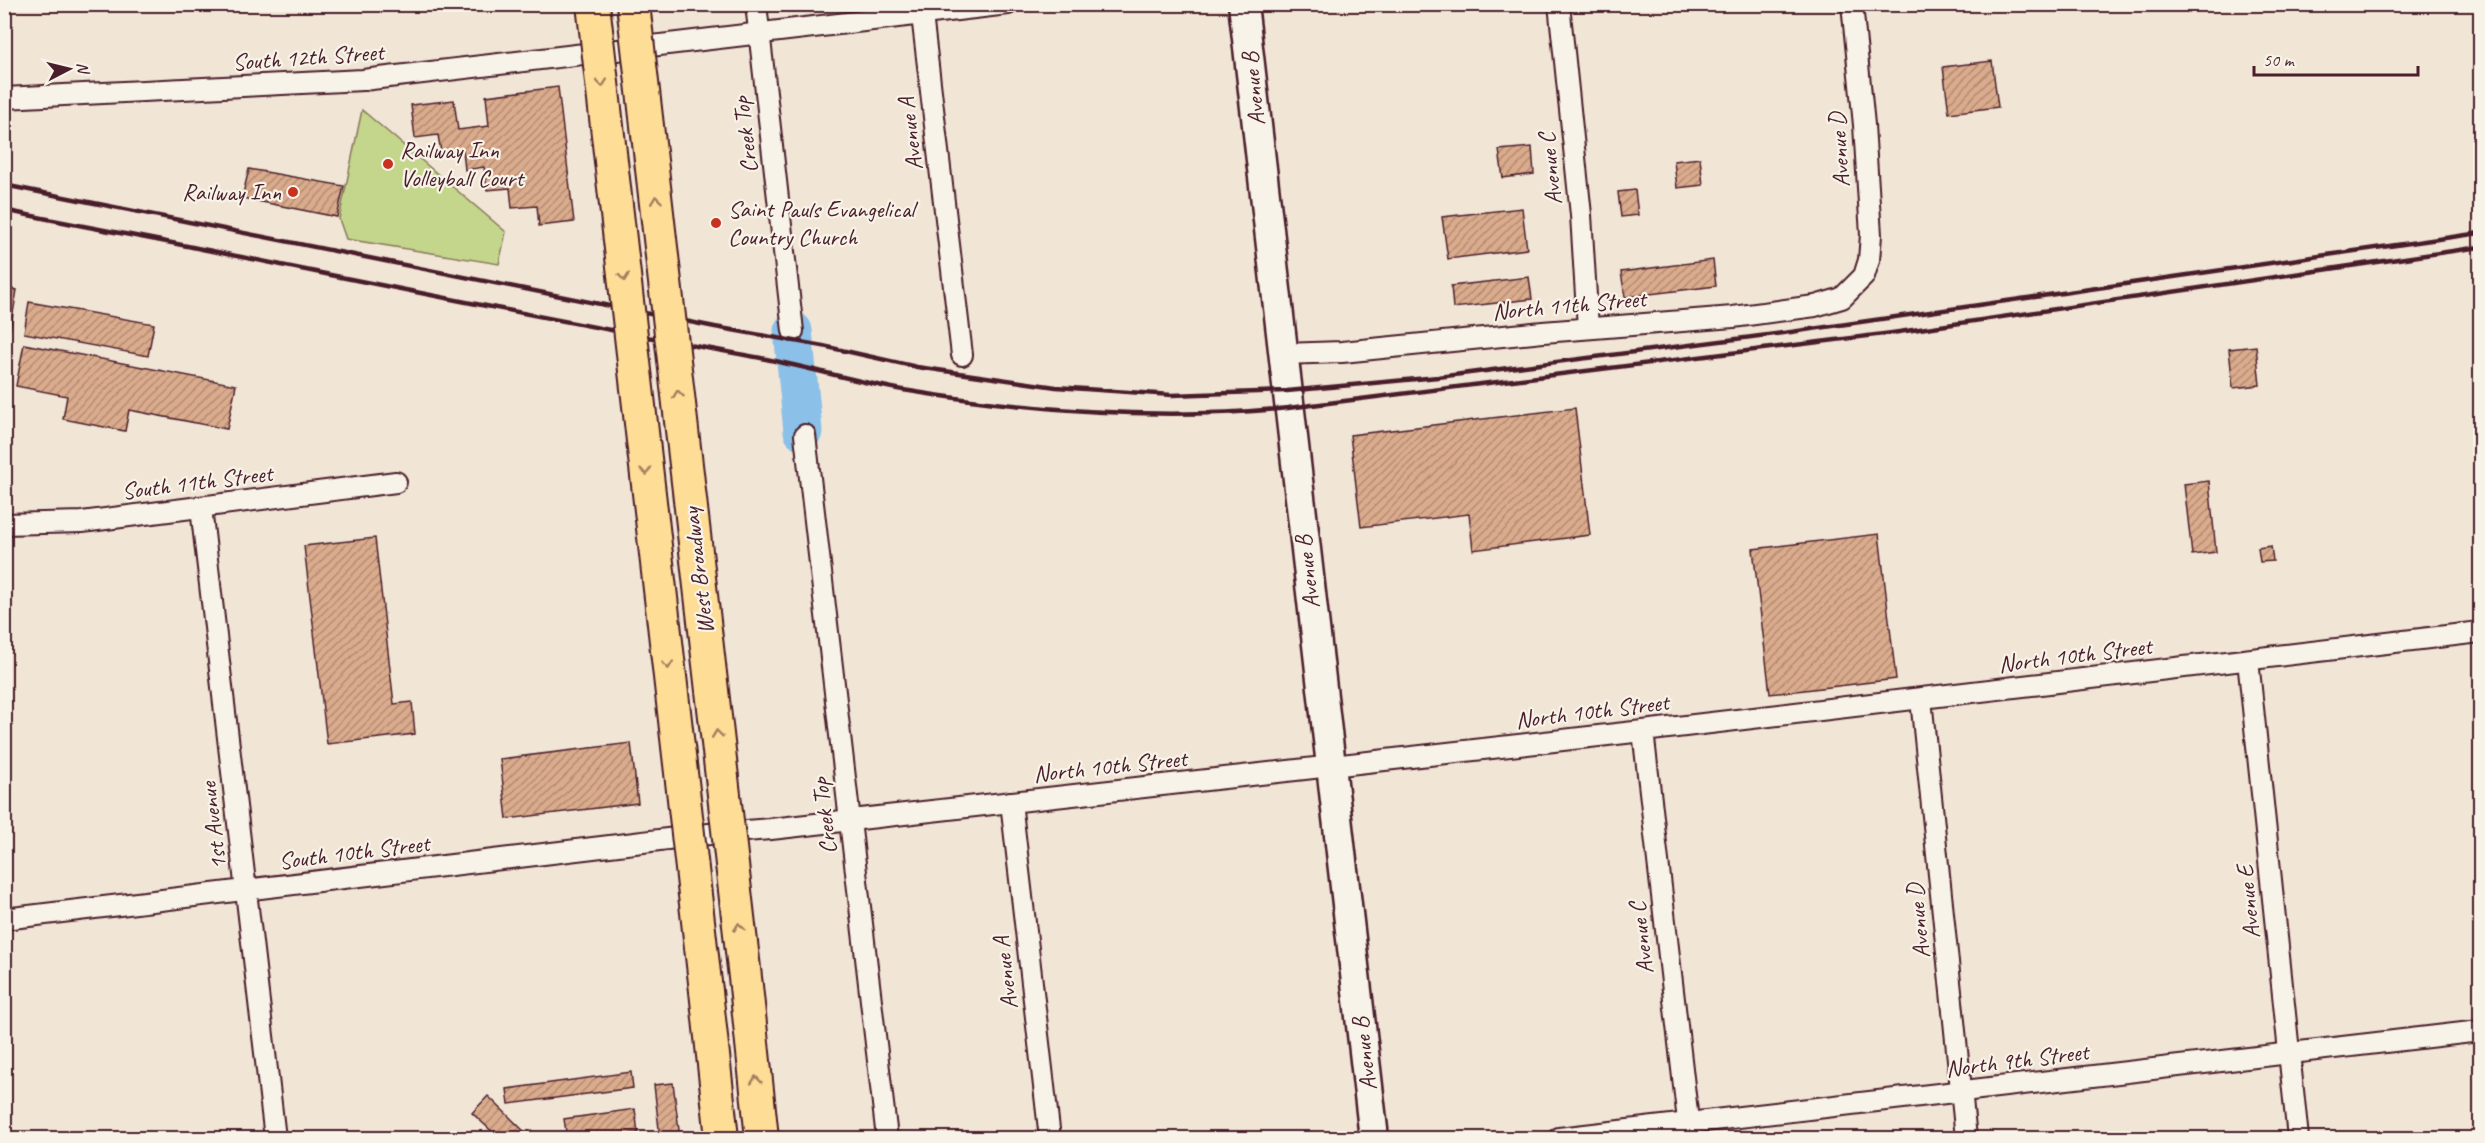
<svg xmlns="http://www.w3.org/2000/svg" width="2485" height="1143" font-family="Caveat,sans-serif">
	<defs>
		<pattern id="building-hatch" width="6" height="6" patternUnits="userSpaceOnUse" patternTransform="scale(1.5)"><rect width="6" height="6" fill="#daab8c"/><path d="M-1 1l2-2M0 6l6-6M5 7l2-2" fill="none" stroke="#b38b73"/></pattern>
	</defs>
	<rect width="100%" height="100%" fill="#f1e5d6"/>
	<filter id="ink" filterUnits="userSpaceOnUse"><feTurbulence type="fractalNoise" baseFrequency=".0167" numOctaves="2"/><feDisplacementMap in="SourceGraphic" scale="12" xChannelSelector="R" yChannelSelector="G"/><feConvolveMatrix kernelMatrix="1 2 1 2 8 2 1 2 1" color-interpolation-filters="sRGB"/></filter>
	<g filter="url(#ink)">
		<polygon fill="#c4d68b" stroke="#877a5b" stroke-width="1.5" points="362,110 506,232 499,264 346,239 339,219"/>
		<g fill="none" stroke-linecap="round" stroke-linejoin="round">
			<polyline stroke="#8bc0e8" stroke-width="39" points="793,331 803,431"/>
		</g>
		<g fill="url(#building-hatch)" stroke="#4a1f2b" stroke-width="1.5">
			<polygon points="1992,61 1998,107 1949,113 1943,67"/>
			<polygon points="558,87 574,222 539,226 537,206 512,208 510,188 487,190 484,167 465,170 463,150 441,152 438,135 415,138 411,105 454,100 458,130 489,126 486,96"/>
			<polygon points="1532,147 1534,174 1503,178 1499,150"/>
			<polygon points="1700,158 1703,185 1677,188 1674,161"/>
			<polygon points="249,169 344,186 337,217 242,198"/>
			<polygon points="1635,190 1638,215 1621,217 1618,192"/>
			<polygon points="1522,208 1527,249 1448,259 1442,217"/>
			<polygon points="1713,260 1716,286 1625,297 1621,272"/>
			<polygon points="1529,277 1532,299 1453,308 1451,286"/>
			<polygon points="4,288 17,290 10,331 4,330"/>
			<polygon points="29,302 154,324 148,356 24,333"/>
			<polygon points="4,342 10,343 4,372"/>
			<polygon points="24,344 236,385 227,429 129,410 125,431 63,419 67,396 16,386"/>
			<polygon points="2256,346 2260,385 2233,388 2229,349"/>
			<polygon points="1575,408 1590,535 1473,550 1469,514 1361,527 1350,435"/>
			<polygon points="2209,481 2216,552 2192,555 2184,484"/>
			<polygon points="1879,534 1896,679 1770,694 1753,549"/>
			<polygon points="375,538 394,704 412,702 415,734 327,744 304,546"/>
			<polygon points="2271,546 2273,561 2260,562 2258,548"/>
			<polygon points="631,743 638,803 507,819 500,759"/>
			<polygon points="631,1072 633,1088 509,1104 507,1089"/>
			<polygon points="673,1083 680,1138 660,1138 654,1085"/>
			<polygon points="488,1096 531,1138 499,1138 472,1113"/>
			<polygon points="635,1109 638,1133 597,1138 567,1138 564,1119"/>
		</g>
		<g fill="none" stroke-linecap="round" stroke-linejoin="round">
			<defs>
				<g id="street">
					<polyline points="756,4 793,331"/>
					<polyline points="1559,4 1581,215 1588,328"/>
					<polyline points="922,15 962,355"/>
					<polyline points="4,98 363,80 1008,4"/>
					<polyline points="1283,354 1342,352 1543,332 1733,317 1815,306 1842,298 1864,276 1869,260 1871,235 1864,125 1852,4"/>
					<polyline points="805,435 887,1138"/>
					<polyline points="201,508 275,1138"/>
					<polyline points="4,524 82,522 396,482"/>
					<polyline points="2248,660 2298,1138"/>
					<polyline points="1921,699 1966,1138"/>
					<polyline points="1643,731 1690,1138"/>
					<polyline points="1011,802 1050,1138"/>
					<polyline points="4,919 709,834 771,829 1643,731 2480,632"/>
					<polyline points="1559,1138 2480,1031"/>
				</g>
				<polyline id="secondary" points="1243,4 1374,1138"/>
				<g id="primary">
					<polyline points="746,986 762,1138"/>
					<polyline points="706,991 722,1138"/>
				</g>
			</defs>
			<use href="#street" stroke="#4a1f2b" stroke-width="24"/>
			<use href="#secondary" stroke="#4a1f2b" stroke-width="33"/>
			<use href="#primary" stroke="#4a1f2b" stroke-width="36"/>
			<use href="#street" stroke="#f7f3e8" stroke-width="20"/>
			<use href="#secondary" stroke="#f7f3e8" stroke-width="28"/>
			<use href="#primary" stroke="#fedd96" stroke-width="32"/>
			<g stroke="#4a1f2b" stroke-width="4.5">
				<polyline points="4,185 715,327 823,346 917,367 1056,387 1172,395 1287,391 1438,377 1791,332 2480,233"/>
				<path d="M4,210C69,224 133,235 197,248C381,285 565,323 750,356C801,365 852,381 903,390C1030,411 1160,421 1288,408L1892,333L2480,247"/>
			</g>
			<defs>
				<g id="primary-bridge">
					<polyline points="593,4 706,991"/>
					<polyline points="633,4 746,986"/>
				</g>
			</defs>
			<use href="#primary-bridge" stroke="#4a1f2b" stroke-width="36" stroke-linecap="butt"/>
			<use href="#primary-bridge" stroke="#fedd96" stroke-width="32"/>
		</g>
		<defs><path id="oneway-chevron" d="M-2-3.5L2.5 0L-2 3.5" fill="none" stroke-width="1.6" stroke-linecap="round" stroke-linejoin="round" transform="scale(1.5)"/></defs>
		<g stroke="#a47e60">
			<use href="#oneway-chevron" transform="translate(602 83) rotate(84)"/>
			<use href="#oneway-chevron" transform="translate(656 200) rotate(-97)"/>
			<use href="#oneway-chevron" transform="translate(624 277) rotate(84)"/>
			<use href="#oneway-chevron" transform="translate(678 394) rotate(-97)"/>
			<use href="#oneway-chevron" transform="translate(646 471) rotate(84)"/>
			<use href="#oneway-chevron" transform="translate(668 665) rotate(84)"/>
			<use href="#oneway-chevron" transform="translate(717 734) rotate(-97)"/>
			<use href="#oneway-chevron" transform="translate(739 927) rotate(-97)"/>
			<use href="#oneway-chevron" transform="translate(756 1080) rotate(-96)"/>
		</g>
	</g>
	<g fill="#c8321e" stroke="#f7f3e8" stroke-width="2">
		<circle cx="388" cy="164" r="6"/>
		<circle cx="293" cy="192" r="6"/>
		<circle cx="716" cy="223" r="6"/>
	</g>
	<g text-anchor="middle" dominant-baseline="central" stroke-width="4.5" stroke-linejoin="round" paint-order="stroke">
		<g font-size="24" fill="#4a1f2b" stroke="#f7f3e8">
			<text transform="translate(308 57) rotate(-4)">South 12th Street</text>
			<text transform="translate(1253 89) rotate(-96)">Avenue B</text>
			<text transform="translate(910 134) rotate(-97)">Avenue A</text>
			<text transform="translate(745 135) rotate(-97)">Creek Top</text>
			<text transform="translate(1839 150) rotate(-94)">Avenue D</text>
			<text transform="translate(1550 169) rotate(-96)">Avenue C</text>
			<text transform="translate(1569 305) rotate(-5)">North 11th Street</text>
			<text transform="translate(197 482) rotate(-7)">South 11th Street</text>
			<text transform="translate(698 571) rotate(-97)">West Broadway</text>
			<text transform="translate(1307 572) rotate(-97)">Avenue B</text>
			<text transform="translate(2075 655) rotate(-7)">North 10th Street</text>
			<text transform="translate(1592 711) rotate(-7)">North 10th Street</text>
			<text transform="translate(1110 766) rotate(-6)">North 10th Street</text>
			<text transform="translate(824 816) rotate(-97)">Creek Top</text>
			<text transform="translate(213 826) rotate(-97)">1st Avenue</text>
			<text transform="translate(354 852) rotate(-7)">South 10th Street</text>
			<text transform="translate(2248 902) rotate(-96)">Avenue E</text>
			<text transform="translate(1918 921) rotate(-96)">Avenue D</text>
			<text transform="translate(1641 938) rotate(-97)">Avenue C</text>
			<text transform="translate(1005 973) rotate(-97)">Avenue A</text>
			<text transform="translate(1364 1054) rotate(-97)">Avenue B</text>
			<text transform="translate(2017 1060) rotate(-7)">North 9th Street</text>
		</g>
		<g font-size="24" fill="#4a1f2b" stroke="#f7f3e8" text-anchor="start">
			<text x="400" y="150">Railway Inn<tspan x="400" dy="28">Volleyball Court</tspan></text>
			<text x="281" y="192" text-anchor="end">Railway Inn</text>
			<text x="728" y="209">Saint Pauls Evangelical<tspan x="728" dy="28">Country Church</tspan></text>
		</g>
	</g>
	<rect width="2485" height="1143" fill="none" stroke="#f7f3e8" stroke-width="24"/>
	<rect x="12" y="12" width="2461" height="1119" fill="none" stroke="#4a1f2b" stroke-width="2" filter="url(#ink)"/>
	<g transform="translate(69 69) rotate(83)" stroke="#f7f3e8" stroke-width="4.5" paint-order="stroke">
	<path d="M0-4.5L10 22L0 15L-10 22Z" fill="#4a1f2b"/>
	<text y="-9" font-size="16" font-weight="bold" text-anchor="middle" fill="#4a1f2b">N</text>
	</g>
	<path d="M2254 66v9h164v-9" fill="none" stroke="#4a1f2b" stroke-width="3"/>
	<text x="2263" y="66" font-size="18" fill="#4a1f2b" stroke="#f7f3e8" stroke-width="4.5" paint-order="stroke">50 m</text>
</svg>
